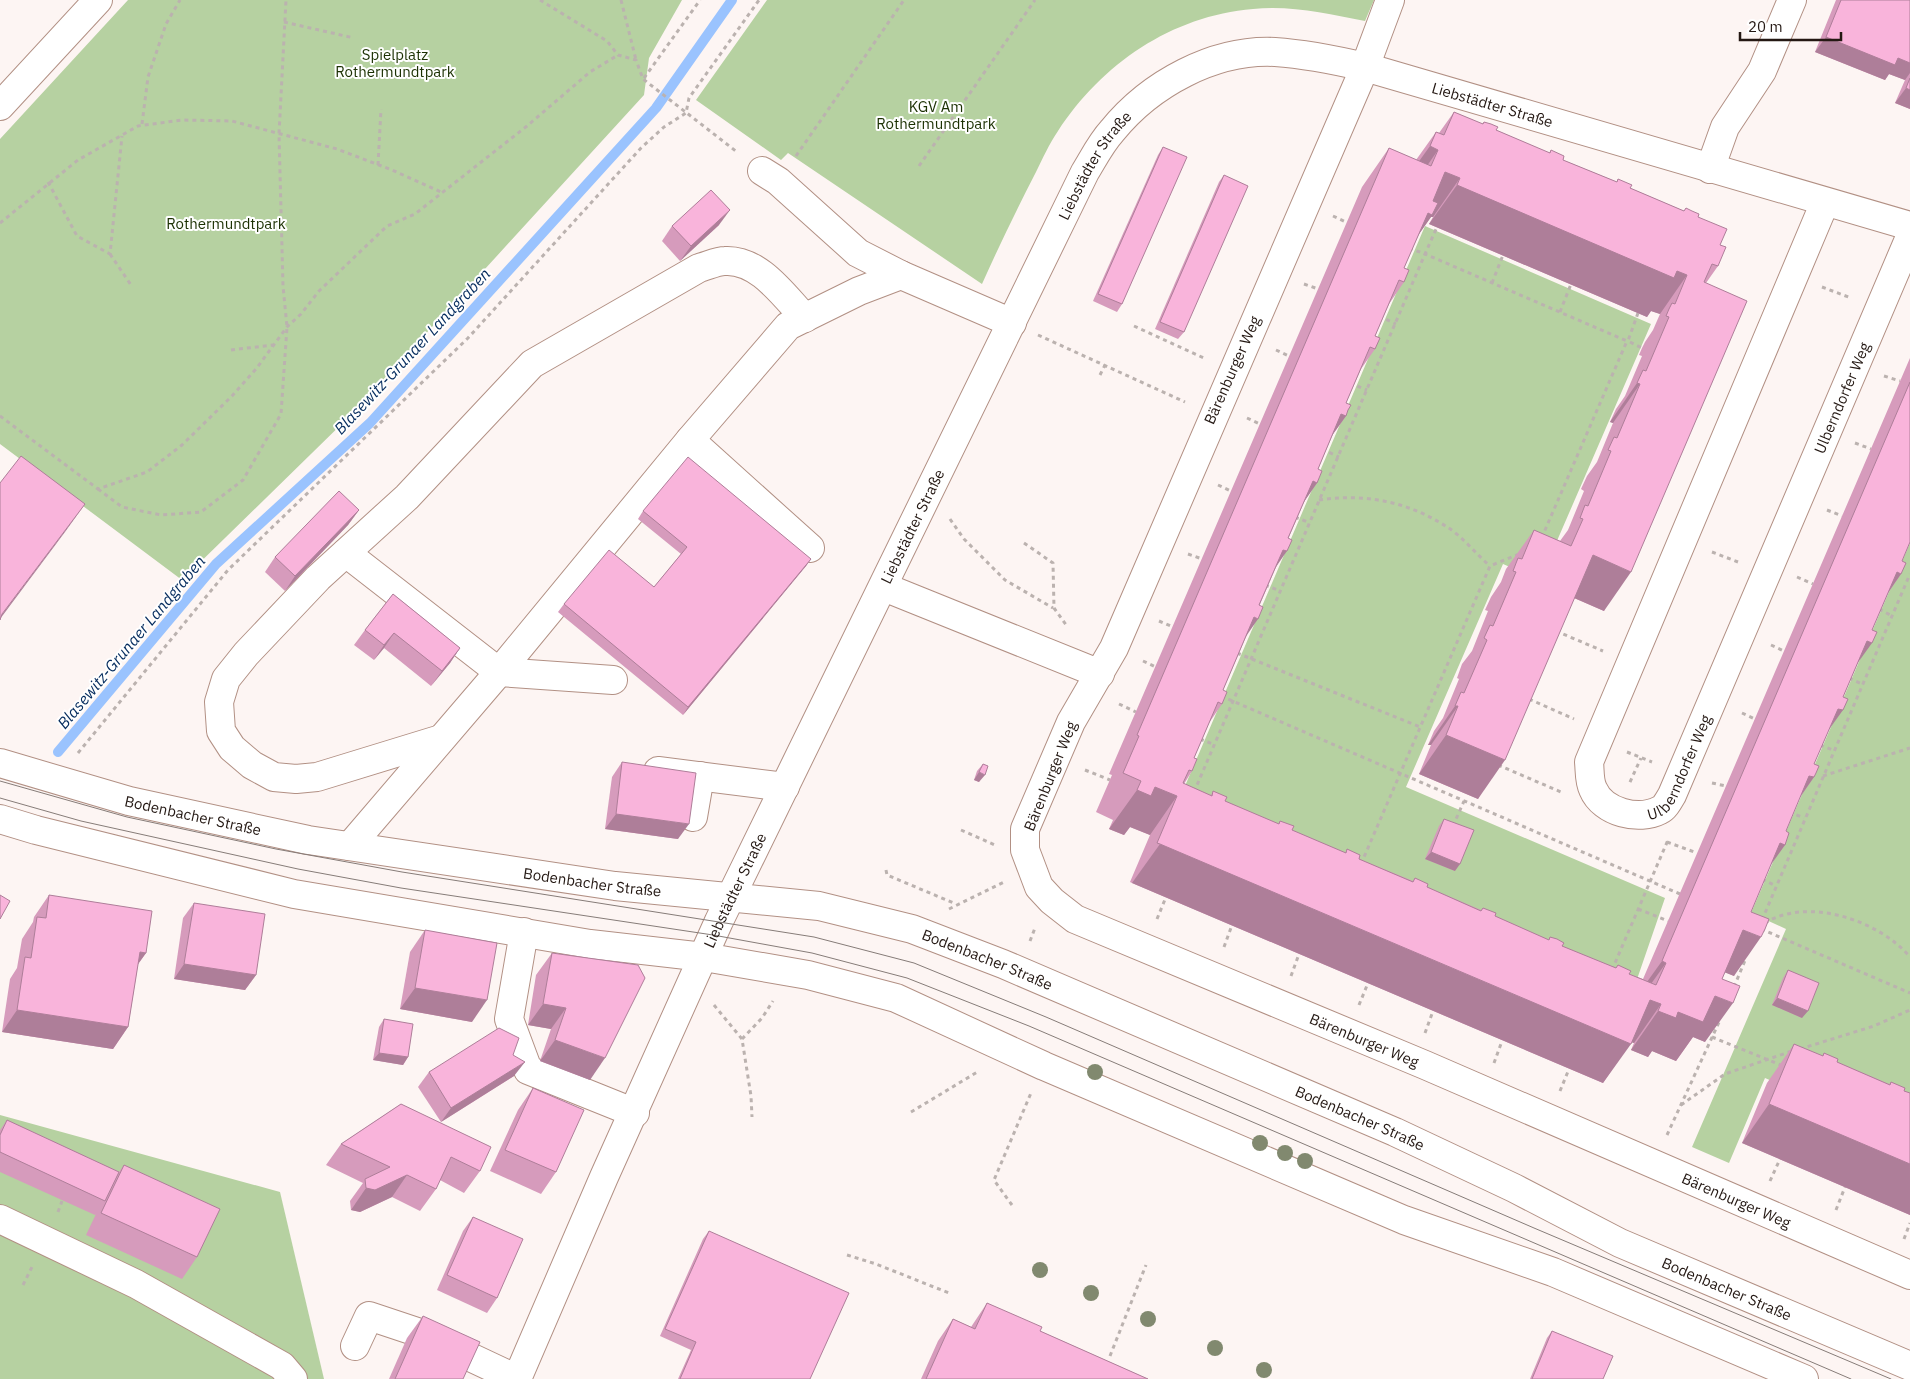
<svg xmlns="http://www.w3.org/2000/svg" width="1910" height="1379" font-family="'IBM Plex Sans',sans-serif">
	<rect width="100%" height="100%" fill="#fdf5f3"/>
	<g fill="#b6d1a1">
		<polygon points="128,0 682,0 649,58 644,95 357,409 182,580 0,444 0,139"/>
		<path d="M767,0H1374L1365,21C1328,14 1291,5 1253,9C1171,16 1102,64 1058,131C1049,144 1043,158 1036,172C1017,209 999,246 982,284L788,153L781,160L696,100Z"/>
		<polygon points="1425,226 1651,324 1540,580 1503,564 1406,787 1665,898 1624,1017 1170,821"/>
		<polygon points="1910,543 1910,1140 1765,1078 1729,1163 1692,1147 1786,929 1751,913"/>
		<polygon points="0,1115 280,1192 324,1379 0,1379"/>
	</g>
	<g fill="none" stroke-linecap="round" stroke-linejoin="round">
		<polyline stroke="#9ac3fe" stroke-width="10" points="58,752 216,564 370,423 656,108 732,0"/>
		<defs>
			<g id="minor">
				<path id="s1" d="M1390,0L1365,67L1114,648L1071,722L1025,829V850L1039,887L1052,901L1075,919L1425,1065L1910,1275"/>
				<polyline points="0,106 98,0"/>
				<polyline points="1710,169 1725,127 1762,71 1792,0"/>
				<polyline points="762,171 778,181 858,253 901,275 1012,323"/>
				<path id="s2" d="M1825,202L1589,762C1590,771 1589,781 1593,789C1603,813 1639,821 1660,810C1665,808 1669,800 1672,795L1910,237"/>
				<polyline points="690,440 810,548"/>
				<polyline points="346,553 499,672 613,680"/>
				<polyline points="884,587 1100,674"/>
				<path d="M441,739L317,777L296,779L274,777L252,765L232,748L221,731L219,702L226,679L246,654L318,578L407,497L532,364L699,268C707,266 717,261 725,261C759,259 784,296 805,318"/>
				<path id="s3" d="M0,763L129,801L308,840L615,886L819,906L912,929L1003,964L1395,1132L1514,1188L1620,1243L1910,1366"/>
				<polyline points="658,771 785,787"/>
				<polyline points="693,817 700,776"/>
				<polyline points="0,819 36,830 294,894 590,944 704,957 808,975 896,998 1044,1066 1404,1220 1553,1272 1804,1379"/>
				<polyline points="350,846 499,672 690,440 788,326 859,291 901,275"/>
				<polyline points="524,932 509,1019 528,1070 635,1113"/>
				<polyline points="0,1219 136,1284 282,1366 293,1379"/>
				<polyline points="355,1346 369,1316 417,1332 517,1379"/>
				<path id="s4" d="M517,1379L604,1177L719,921L1085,172C1093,159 1101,143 1112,131C1150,84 1214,49 1275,52C1305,54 1335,60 1365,67L1910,226"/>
			</g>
		</defs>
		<use href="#minor" stroke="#b29084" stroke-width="30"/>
		<g stroke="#bbb2af" stroke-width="3" stroke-dasharray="4 4" stroke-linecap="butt">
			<polyline points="540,0 607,41 618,55 636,60 643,79 737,152"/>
			<polyline points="621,0 636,60"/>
			<polyline points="284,22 354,38"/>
			<polyline points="644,78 700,0"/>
			<polyline points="142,124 148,77 166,24 180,0"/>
			<polyline points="796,156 904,0"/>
			<polyline points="378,165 381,109"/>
			<polyline points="919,166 1035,0"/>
			<polyline points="48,182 77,236 110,254 122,136"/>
			<polyline points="1333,216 1346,222"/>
			<polyline points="0,223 78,160 138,126 182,120 232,121 337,149 392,170 441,192"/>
			<polyline points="1409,248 1425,254 1437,227"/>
			<polyline points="110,254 131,285"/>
			<polyline points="1492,283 1503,255"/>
			<polyline points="1304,284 1318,289"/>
			<polyline points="1822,287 1851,298"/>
			<polyline points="1560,312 1571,284"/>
			<polyline points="1638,313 1628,341 1642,348"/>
			<polyline points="1379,316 1396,324"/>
			<polyline points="1134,326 1206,359"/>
			<polyline points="1038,335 1185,402"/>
			<polyline points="231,350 273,345"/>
			<polyline points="1276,350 1289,356"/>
			<polyline points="1100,375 1105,365"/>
			<polyline points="1884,376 1900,381"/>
			<polyline points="1350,383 1367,390"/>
			<polyline points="0,416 98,489 147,472 182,445 231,397 256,369 287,327 301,314 319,291 387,226 415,214 527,126 590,72 618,55"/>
			<polyline points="1247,418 1260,424"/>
			<polyline points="1855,443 1871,449"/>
			<polyline points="1322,449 1339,457"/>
			<polyline points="1218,485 1231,491"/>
			<polyline points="98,489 122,507 161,515 201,512 243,480 281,414 287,327 283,286 279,134 286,0"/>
			<path d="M1319,500C1365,493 1409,502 1447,527C1462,536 1476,554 1490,566"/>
			<polyline points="1827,510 1842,516"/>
			<polyline points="1295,517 1310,523"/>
			<polyline points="950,519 964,539 1005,580 1053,608"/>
			<polyline points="1024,543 1053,563 1054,608 1067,626"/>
			<polyline points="1712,552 1738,562"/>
			<polyline points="1188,554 1202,559"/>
			<polyline points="1797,577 1813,584"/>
			<polyline points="1265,585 1280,591"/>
			<polyline points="1879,609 1892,616"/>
			<polyline points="1159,621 1173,627"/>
			<polyline points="1556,631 1603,651"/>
			<polyline points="1771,645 1784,651"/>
			<polyline points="1237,653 1420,727"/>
			<polyline points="1143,661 1156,667"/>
			<polyline points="1849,678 1862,684"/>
			<polyline points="1221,696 1680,894"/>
			<polyline points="1529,699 1574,719"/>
			<polyline points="1119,704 1136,712"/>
			<polyline points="1742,713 1755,719"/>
			<polyline points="1200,739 1215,745"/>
			<polyline points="1820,745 1833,750"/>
			<polyline points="1627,752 1652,762"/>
			<polyline points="78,753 228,570 468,338 641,148 664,127 686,113 689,98 759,0"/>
			<polyline points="1498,765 1561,792"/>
			<polyline points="1085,770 1110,780"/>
			<polyline points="1823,776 1910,748"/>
			<polyline points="1630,782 1641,758"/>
			<polyline points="1712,783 1726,786"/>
			<polyline points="1194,792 1425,254 1627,341 1542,537"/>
			<polyline points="1789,812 1804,818"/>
			<polyline points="1453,826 1464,801"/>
			<polyline points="961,830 995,845"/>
			<polyline points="1667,842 1697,853"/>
			<polyline points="1361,864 1490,566 1519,554"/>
			<polyline points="886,870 887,875 956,904"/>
			<polyline points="1762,879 1776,886"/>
			<polyline points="949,909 1004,882"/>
			<polyline points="1638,909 1668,921"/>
			<polyline points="1157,919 1166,897"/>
			<polyline points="1762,920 1910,574"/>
			<path d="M1765,923C1808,896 1880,921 1910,957"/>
			<polyline points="1761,929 1910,993"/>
			<polyline points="1030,941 1035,928"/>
			<polyline points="1224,947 1232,925"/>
			<polyline points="1612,970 1668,840"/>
			<polyline points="1291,976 1299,954"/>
			<polyline points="1734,987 1746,958"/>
			<polyline points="714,1005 742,1039 751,1096 752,1117"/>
			<polyline points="1359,1005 1368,983"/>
			<polyline points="1425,1033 1433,1011"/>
			<polyline points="1712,1037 1783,1066"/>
			<polyline points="742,1039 762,1018 773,1001"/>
			<polyline points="1800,1049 1874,1026 1910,1010"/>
			<polyline points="1494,1063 1502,1041"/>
			<polyline points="1560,1091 1569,1069"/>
			<polyline points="1681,1105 1725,1074 1792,1051"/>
			<polyline points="911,1112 979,1071"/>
			<polyline points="1667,1135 1720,1020"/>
			<polyline points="1770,1181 1780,1159"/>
			<polyline points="1012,1205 994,1180 1031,1093"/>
			<polyline points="1836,1210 1845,1187"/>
			<polyline points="58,1212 62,1201"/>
			<polyline points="1904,1239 1910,1223"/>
			<polyline points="847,1255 876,1264 949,1293"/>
			<polyline points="23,1285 32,1267"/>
			<polyline points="1110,1356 1146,1265"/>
		</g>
		<use href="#minor" stroke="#fff" stroke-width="28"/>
		<g stroke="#867c78" stroke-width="1">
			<polyline points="0,781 127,817 276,849 402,872 814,937 914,963 1046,1017 1534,1228 1891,1379"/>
			<polyline points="0,798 81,821 298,869 401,888 713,935 812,953 907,978 1029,1026 1851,1379"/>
		</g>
	</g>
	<g fill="#81896f">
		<circle cx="1095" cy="1072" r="8"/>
		<circle cx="1260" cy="1143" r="8"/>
		<circle cx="1285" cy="1153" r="8"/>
		<circle cx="1305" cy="1161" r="8"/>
		<circle cx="1040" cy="1270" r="8"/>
		<circle cx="1091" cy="1293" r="8"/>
		<circle cx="1148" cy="1319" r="8"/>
		<circle cx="1215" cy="1348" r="8"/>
		<circle cx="1264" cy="1370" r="8"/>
	</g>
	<g fill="#d69bbc">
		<polygon points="1836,0 1910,0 1910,109 1895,103 1905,80 1889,74 1885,80 1815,52"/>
		<polygon points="1454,112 1482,124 1484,122 1496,130 1549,153 1551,150 1563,160 1617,182 1618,179 1630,188 1684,211 1686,208 1698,217 1720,245 1718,266 1706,283 1604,611 1574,598 1478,799 1419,774 1431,745 1428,745 1434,731 1443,718 1459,679 1457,678 1462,664 1472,651 1488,611 1485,610 1491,597 1501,582 1506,569 1534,530 1560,541 1568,530 1584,491 1581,489 1587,476 1597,462 1613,423 1610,422 1616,409 1625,396 1642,356 1639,355 1642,348 1645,342 1653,330 1660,314 1651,311 1647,317 1429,224 1433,217 1431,217 1419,234 1404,268 1404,282 1389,304 1375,336 1375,349 1361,369 1346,403 1346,416 1333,434 1318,469 1317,483 1305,500 1223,690 1222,704 1209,723 1194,758 1192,771 1184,784 1211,795 1213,791 1225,801 1278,824 1280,821 1292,830 1345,853 1347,849 1359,859 1413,881 1415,878 1427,887 1481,910 1483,908 1495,916 1549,940 1550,937 1562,946 1616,968 1618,965 1629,974 1643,979 1910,358 1910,542 1902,561 1901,574 1888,593 1814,764 1814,777 1800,797 1786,831 1785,845 1772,862 1751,912 1734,976 1725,972 1722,979 1705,1042 1693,1037 1676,1061 1652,1051 1648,1057 1631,1050 1634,1043 1631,1042 1603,1083 1132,883 1130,882 1150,835 1130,827 1124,835 1109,829 1113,820 1096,812 1112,775 1109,774 1362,187 1389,148 1416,160 1436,132 1439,133"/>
		<polygon points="1163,147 1122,304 1117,312 1093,301 1158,155"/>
		<polygon points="1224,175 1184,332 1178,339 1155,329 1219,182"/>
		<polygon points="719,225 680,261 662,241 672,226"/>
		<polygon points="359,510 348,525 285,591 265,572 275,557"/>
		<polygon points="643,511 811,559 806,566 683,715 558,612 564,604 654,587 681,554 638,519"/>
		<polygon points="393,594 460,648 450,663 431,686 384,648 374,660 354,645 365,630"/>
		<polygon points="622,762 678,839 605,829 612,777"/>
		<polygon points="983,764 979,782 974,780 977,771"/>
		<polygon points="1444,819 1455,871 1425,859 1439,826"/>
		<polygon points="49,895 146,953 138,964 128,1027 113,1049 2,1032 10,979 17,968 22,939 33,922 34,917"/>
		<polygon points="194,903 256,975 245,990 174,979 183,918"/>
		<polygon points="425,930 472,1022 400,1009 410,952"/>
		<polygon points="552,953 590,1080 540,1061 551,1029 528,1025 536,975"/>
		<polygon points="1788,970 1802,1018 1772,1005 1783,978"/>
		<polygon points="384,1019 408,1057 403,1065 373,1060 379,1027"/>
		<polygon points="1794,1044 1822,1056 1824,1053 1837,1062 1889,1084 1891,1082 1904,1091 1910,1093 1910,1215 1742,1143 1767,1083"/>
		<polygon points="513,1055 514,1076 441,1122 418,1087 429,1072"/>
		<polygon points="533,1088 556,1172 541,1194 490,1171 518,1110"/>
		<polygon points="401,1104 480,1171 464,1193 440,1180 436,1189 420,1211 392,1197 360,1212 351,1210 350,1201 363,1183 326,1165 341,1144"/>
		<polygon points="7,1120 119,1172 124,1165 197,1257 182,1279 86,1235 96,1214 95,1215 0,1172 0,1130"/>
		<polygon points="473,1217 497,1298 487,1313 437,1290 463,1231"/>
		<polygon points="709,1231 810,1379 678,1379 691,1350 660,1336 703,1239"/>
		<polygon points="987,1303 1040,1331 1148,1379 921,1379 938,1341 953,1319 971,1327"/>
		<polygon points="423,1316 463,1379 389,1379 407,1338"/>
		<polygon points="1552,1331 1603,1379 1530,1379 1547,1338"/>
	</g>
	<g fill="#ae7e99">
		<polygon points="1826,37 1898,58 1910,63 1910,73 1905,80 1889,74 1885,80 1815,52"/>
		<polygon points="1906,88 1910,90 1910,109 1895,103"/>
		<polygon points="1430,146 1438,150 1411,189 1402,185"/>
		<polygon points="1445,172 1460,178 1433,217 1431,217 1405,254"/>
		<polygon points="1457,185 1677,271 1687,275 1660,314 1651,311 1647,317 1429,224"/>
		<polygon points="730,210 719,225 680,261 691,246"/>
		<polygon points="1637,383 1640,384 1613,423 1610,422"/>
		<polygon points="1341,414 1346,416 1318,455"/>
		<polygon points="1313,481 1317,483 1290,522"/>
		<polygon points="85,504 65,532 0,619 0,617"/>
		<polygon points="359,510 348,525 285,591 295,576"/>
		<polygon points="1283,550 1287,551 1260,590"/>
		<polygon points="1593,555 1631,572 1604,611 1565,594"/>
		<polygon points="811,559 806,566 683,715 688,707"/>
		<polygon points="1897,572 1901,574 1874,613"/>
		<polygon points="1254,617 1258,619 1231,658"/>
		<polygon points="394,633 384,648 374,660 384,645"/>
		<polygon points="1867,641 1872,643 1844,682"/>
		<polygon points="460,648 450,663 431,686 442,671"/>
		<polygon points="1455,706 1458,706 1431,745 1428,745"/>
		<polygon points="1838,709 1843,710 1815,749"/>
		<polygon points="1446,735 1505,760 1478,799 1419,774"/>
		<polygon points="979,772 985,775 979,782 974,780"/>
		<polygon points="1809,776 1814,777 1787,816"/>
		<polygon points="1155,787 1177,796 1150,835 1130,827 1124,835 1109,829 1137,790"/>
		<polygon points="616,814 689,824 678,839 605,829"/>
		<polygon points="1780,843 1785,845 1757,884"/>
		<polygon points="1160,844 1631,1044 1603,1083 1132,883"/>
		<polygon points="1431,852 1460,864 1455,871 1425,859"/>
		<polygon points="1743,930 1761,937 1734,976 1716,969"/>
		<polygon points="140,952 146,953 131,974"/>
		<polygon points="1662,961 1666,963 1638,1002 1634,1000"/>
		<polygon points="184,964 256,975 245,990 174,979"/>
		<polygon points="415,988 487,1000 472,1022 400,1009"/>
		<polygon points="1715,996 1733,1003 1705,1042 1693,1037 1676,1061 1652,1051 1648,1057 1631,1050 1658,1011 1678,1012"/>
		<polygon points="1777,998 1808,1011 1802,1018 1772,1005"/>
		<polygon points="1650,1000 1661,1004 1634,1043 1622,1039"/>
		<polygon points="543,1004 566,1008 551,1029 528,1025"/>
		<polygon points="17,1010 128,1027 113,1049 2,1032"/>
		<polygon points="555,1040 605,1058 590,1080 540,1061"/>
		<polygon points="379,1053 408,1057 403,1065 373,1060"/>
		<polygon points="525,1062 514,1076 441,1122 451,1108"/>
		<polygon points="1769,1104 1910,1164 1910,1215 1742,1143"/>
		<polygon points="407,1175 392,1197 360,1212 351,1210 366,1188"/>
	</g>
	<g fill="#f9b4db" stroke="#ae7e99">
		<polygon points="1841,0 1910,0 1910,63 1898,58 1895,65 1826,37"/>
		<polygon points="1910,78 1910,90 1906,88"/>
		<polygon points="1454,112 1483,124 1484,122 1491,124 1498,127 1496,130 1550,153 1551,150 1564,156 1563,160 1617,182 1618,179 1632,185 1630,188 1684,211 1686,208 1692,211 1699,214 1698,217 1727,229 1720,245 1726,247 1718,266 1712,264 1704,282 1747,301 1631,572 1593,555 1505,760 1446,735 1458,706 1455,706 1461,692 1464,693 1487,640 1484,638 1490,625 1493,626 1516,572 1513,571 1518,558 1522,559 1534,530 1571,546 1583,519 1580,518 1585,505 1588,506 1611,451 1608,450 1614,437 1617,438 1640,384 1637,383 1643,370 1646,371 1669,317 1666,316 1669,309 1672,303 1675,304 1687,275 1677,271 1674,278 1457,185 1460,178 1445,172 1433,201 1438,203 1432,215 1428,213 1404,268 1409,270 1404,282 1399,280 1375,336 1380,338 1375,349 1370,347 1346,403 1351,405 1348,410 1346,416 1341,414 1318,469 1322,471 1317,483 1313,481 1288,538 1292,540 1287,551 1283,550 1259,605 1263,607 1258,619 1254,617 1223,690 1227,692 1222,704 1218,702 1194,758 1197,759 1192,771 1189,770 1183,783 1212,796 1213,791 1227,797 1225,801 1279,824 1280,821 1294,826 1292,830 1346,853 1347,849 1360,855 1359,859 1413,882 1415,878 1428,884 1427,887 1481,911 1483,908 1496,913 1495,916 1549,940 1550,937 1557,939 1564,943 1562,946 1616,968 1618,965 1631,971 1629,974 1656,985 1666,963 1662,961 1667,949 1910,382 1910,542 1902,561 1906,563 1901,574 1897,572 1872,630 1877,632 1872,643 1867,641 1843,697 1848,699 1843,710 1838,709 1814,764 1819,766 1816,773 1814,777 1809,776 1786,831 1789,833 1785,845 1780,843 1751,912 1769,919 1765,929 1761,937 1743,930 1722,979 1740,986 1733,1003 1715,996 1703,1022 1678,1012 1676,1018 1658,1011 1661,1004 1650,1000 1631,1044 1160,844 1157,843 1177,796 1155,787 1151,796 1137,790 1141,781 1123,773 1139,736 1137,735 1389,148 1431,166 1438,150 1430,146 1436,132 1444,135"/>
		<polygon points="1163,147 1187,157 1122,304 1098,294"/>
		<polygon points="1224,175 1248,186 1184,332 1160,322"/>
		<polygon points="711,190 730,210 691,246 672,226"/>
		<polygon points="21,456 85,504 2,614 0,620 0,483"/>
		<polygon points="688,457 811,559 688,707 564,604 609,550 654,587 687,547 643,511"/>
		<polygon points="339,491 359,510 295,576 275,557"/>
		<polygon points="393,594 460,648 442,671 394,633 384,645 365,630"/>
		<polygon points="622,762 696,773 689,824 616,814"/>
		<polygon points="983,764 988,766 985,775 979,772"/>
		<polygon points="1444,819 1474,830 1460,864 1431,852"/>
		<polygon points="0,895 10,901 0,919"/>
		<polygon points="49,895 152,911 146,953 140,952 128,1027 17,1010 25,957 31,958 37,917 46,918"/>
		<polygon points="194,903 265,914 256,975 184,964"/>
		<polygon points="425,930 497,943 487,1000 415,988"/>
		<polygon points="552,953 638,965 645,978 605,1058 555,1040 566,1008 543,1004"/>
		<polygon points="1788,970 1819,983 1808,1011 1777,998"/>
		<polygon points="384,1019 413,1024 408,1057 379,1053"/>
		<polygon points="499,1028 519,1038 513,1055 525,1062 451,1108 429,1072"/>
		<polygon points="1794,1044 1823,1056 1824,1053 1838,1059 1837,1062 1890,1085 1891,1082 1905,1088 1904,1091 1910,1093 1910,1164 1769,1104"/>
		<polygon points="533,1088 584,1110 556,1172 505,1150"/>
		<polygon points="401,1104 491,1147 480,1171 451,1157 436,1189 407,1175 375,1190 366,1188 365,1179 390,1167 341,1144"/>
		<polygon points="7,1120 119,1172 105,1201 0,1152 0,1135"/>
		<polygon points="124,1165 220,1209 197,1257 101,1213"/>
		<polygon points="473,1217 523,1239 497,1298 447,1275"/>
		<polygon points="709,1231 849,1293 810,1379 680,1379 696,1342 665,1329"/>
		<polygon points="987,1303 1042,1327 1040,1331 1148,1379 926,1379 953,1319 975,1329"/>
		<polygon points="423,1316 480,1342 463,1379 395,1379"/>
		<polygon points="1552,1331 1613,1356 1603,1379 1532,1379"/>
	</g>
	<g text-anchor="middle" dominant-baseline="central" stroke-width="4" stroke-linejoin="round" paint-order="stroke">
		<g font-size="15" fill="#1c3103" stroke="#fff">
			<text x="395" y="54">Spielplatz<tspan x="395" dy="17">Rothermundtpark</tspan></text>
			<text x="936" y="106">KGV Am<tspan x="936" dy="17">Rothermundtpark</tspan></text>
			<text x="226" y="223">Rothermundtpark</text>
		</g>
		<g font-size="15" fill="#241813" stroke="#fff">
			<text stroke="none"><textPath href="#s4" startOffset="1795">Liebstädter Straße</textPath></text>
			<text stroke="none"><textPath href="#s4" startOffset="1345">Liebstädter Straße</textPath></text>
			<text transform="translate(1232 370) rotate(-66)">Bärenburger Weg</text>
			<text stroke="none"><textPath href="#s2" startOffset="1164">Ulberndorfer Weg</textPath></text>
			<text stroke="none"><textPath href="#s4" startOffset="940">Liebstädter Straße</textPath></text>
			<text stroke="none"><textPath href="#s2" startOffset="759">Ulberndorfer Weg</textPath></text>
			<text transform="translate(1050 776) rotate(-68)">Bärenburger Weg</text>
			<text stroke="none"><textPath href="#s3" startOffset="200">Bodenbacher Straße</textPath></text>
			<text stroke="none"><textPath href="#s3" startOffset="605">Bodenbacher Straße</textPath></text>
			<text stroke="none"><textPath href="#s4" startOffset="535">Liebstädter Straße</textPath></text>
			<text stroke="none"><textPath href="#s3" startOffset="1010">Bodenbacher Straße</textPath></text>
			<text stroke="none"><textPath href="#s1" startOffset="1329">Bärenburger Weg</textPath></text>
			<text stroke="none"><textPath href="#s3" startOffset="1415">Bodenbacher Straße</textPath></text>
			<text stroke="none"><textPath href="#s1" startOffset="1734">Bärenburger Weg</textPath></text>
			<text stroke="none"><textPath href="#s3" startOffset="1820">Bodenbacher Straße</textPath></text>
		</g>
		<g font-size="16" font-style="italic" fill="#052c5e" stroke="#fff">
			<text transform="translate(412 351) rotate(-47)">Blasewitz‐Grunaer Landgraben</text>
			<text transform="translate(131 642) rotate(-50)">Blasewitz‐Grunaer Landgraben</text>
		</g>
	</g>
	<path d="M1740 32v8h101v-8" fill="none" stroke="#241813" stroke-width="2.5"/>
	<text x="1748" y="32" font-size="15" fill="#241813" stroke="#ffffff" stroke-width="4" paint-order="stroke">20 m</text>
</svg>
